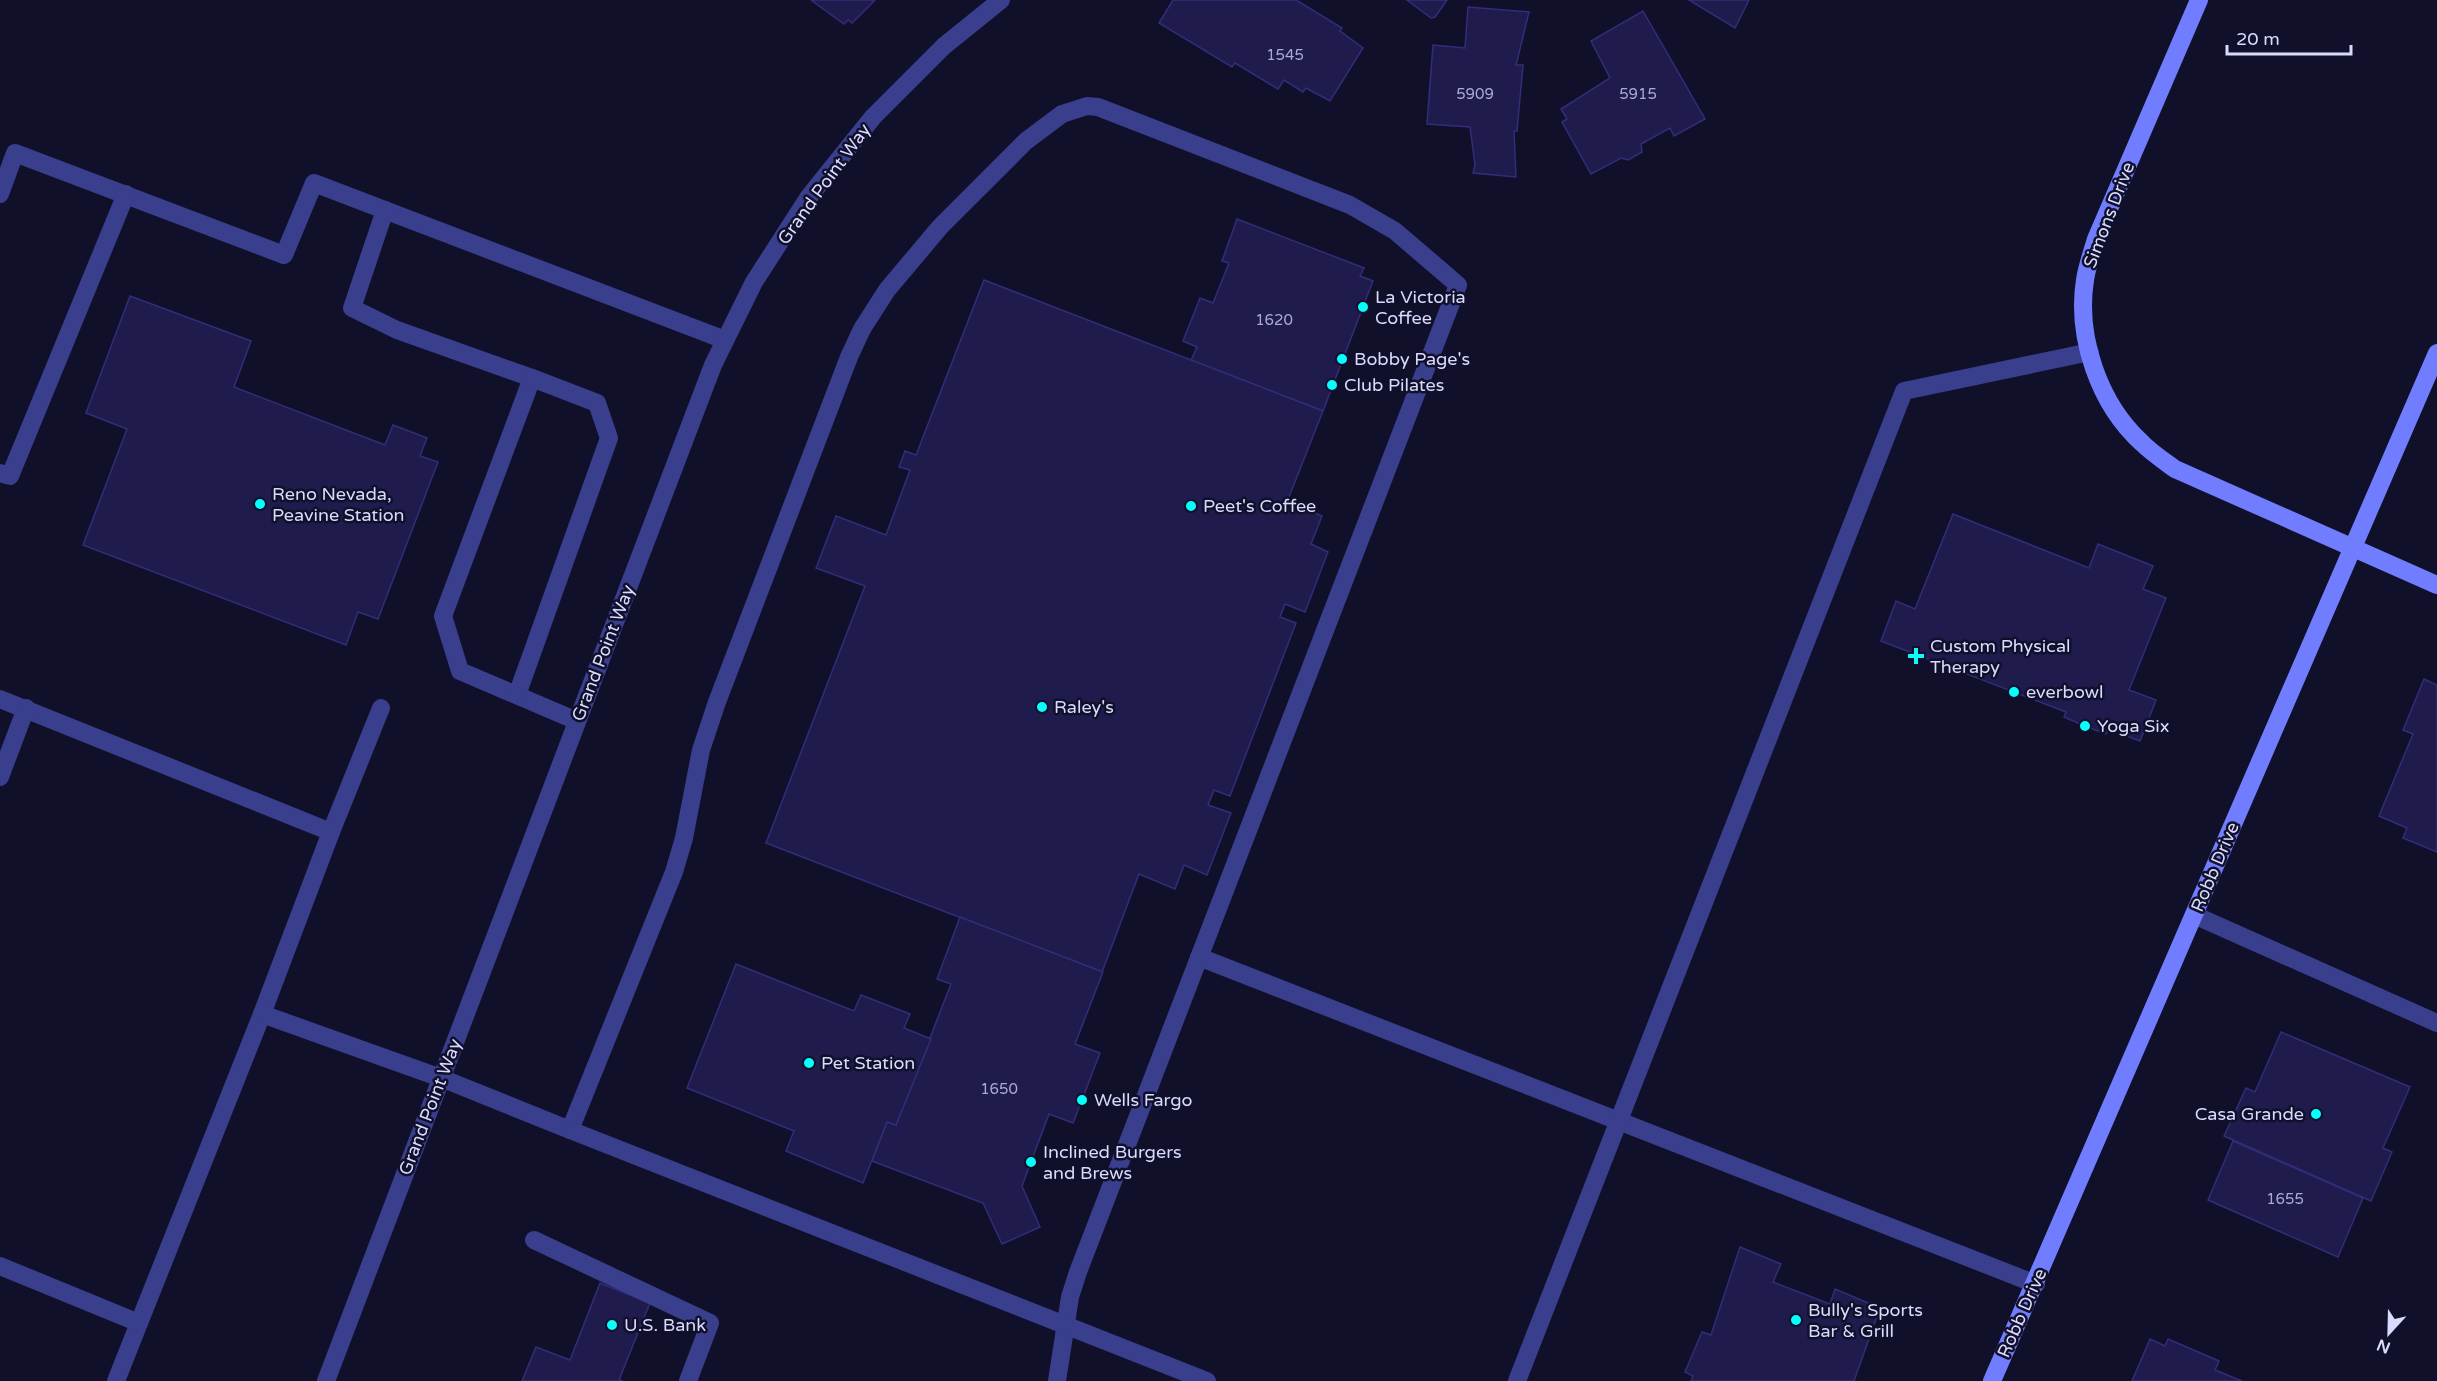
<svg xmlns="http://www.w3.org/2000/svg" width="2437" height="1381" font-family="'Varela Round',sans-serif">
	<rect width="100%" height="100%" fill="#11102b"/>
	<g fill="#1f1b4d" stroke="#332c7a" stroke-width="1.5">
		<polygon points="811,0 875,0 852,23 848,20 844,24"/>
		<polygon points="1173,0 1296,0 1342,28 1340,31 1363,48 1330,101 1306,88 1303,92 1284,80 1278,89 1235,63 1232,67 1159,23"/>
		<polygon points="1407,0 1447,0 1435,17 1431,18"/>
		<polygon points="1689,0 1749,0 1735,28"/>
		<polygon points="1468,7 1529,12 1516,65 1523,65 1517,131 1514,131 1516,177 1473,173 1475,165 1470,127 1427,124 1433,45 1465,48"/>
		<polygon points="1643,11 1705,119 1674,136 1670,128 1641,144 1642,152 1628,160 1621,158 1591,174 1562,122 1567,119 1561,109 1610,78 1591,41"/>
		<polygon points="1237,219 1364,268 1360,276 1373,281 1323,411 1191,360 1197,347 1183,341 1200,298 1213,303 1229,263 1222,261"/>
		<polygon points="984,280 1323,411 1287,502 1322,516 1311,544 1328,552 1305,612 1285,604 1280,617 1296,623 1230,796 1214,790 1208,805 1231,813 1207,875 1184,865 1175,889 1139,874 1102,972 766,843 865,586 816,568 836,516 886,535 910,470 899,467 905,451 916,455"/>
		<polygon points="130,296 251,341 234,387 385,445 393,425 427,438 420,456 438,462 378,619 358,612 346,645 83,545 127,429 86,413"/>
		<polygon points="1953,514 2089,568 2098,544 2153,566 2143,589 2166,598 2129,690 2156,700 2140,741 2108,729 2106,734 2085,726 2064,717 2066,712 1881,641 1896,601 1915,609"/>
		<polygon points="2424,679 2437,685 2437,852 2403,838 2407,828 2379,816 2413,734 2403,730"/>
		<polygon points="960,917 1103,972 1075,1044 1100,1053 1082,1100 1073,1123 1049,1114 1022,1186 1040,1227 1002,1244 983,1203 872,1161 887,1122 896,1125 951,984 937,979"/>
		<polygon points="736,964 854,1011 861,995 910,1014 904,1028 931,1039 896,1125 887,1122 863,1183 786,1151 794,1131 687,1088"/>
		<polygon points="2281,1032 2410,1087 2383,1148 2392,1152 2371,1201 2224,1136 2246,1088 2255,1092"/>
		<polygon points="2233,1141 2363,1198 2338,1257 2208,1200"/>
		<polygon points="1740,1247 1781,1264 1773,1282 1830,1304 1835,1289 1880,1308 1854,1381 1691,1381 1693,1376 1685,1372 1702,1332 1711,1335"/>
		<polygon points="600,1283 650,1303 619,1380 623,1381 522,1381 536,1347 570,1360"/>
		<polygon points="2150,1339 2165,1346 2168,1339 2219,1361 2215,1370 2242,1381 2132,1381"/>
	</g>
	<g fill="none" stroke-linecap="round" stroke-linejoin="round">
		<g stroke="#393e8d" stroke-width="18">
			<polyline points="0,194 15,153 284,255 314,183 725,340"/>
			<polyline points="385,210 352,308 397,330 532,378 443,616 460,671 577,721"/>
			<polyline points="0,473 10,476 126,194"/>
			<polyline points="517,695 609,438 597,403 532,378"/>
			<polyline points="331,832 381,708"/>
			<polyline points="2194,915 2437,1023"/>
			<polyline points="1199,957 2036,1284"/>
			<polyline points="441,1078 570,1130 674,872 684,838 701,750 717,702 849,357 862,329 887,290 940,227 1026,141 1062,114 1087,106 1098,107 1350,205 1395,231 1458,285 1078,1272 1070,1297 1057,1381"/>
			<polyline points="570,1130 1207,1381"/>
			<polyline points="534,1240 710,1323 688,1381"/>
			<polyline points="116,1381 139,1323"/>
			<polyline points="1517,1381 1904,391 2090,352"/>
		</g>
		<g stroke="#393e8d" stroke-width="18">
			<polyline points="0,699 331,832 262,1014 139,1323 0,1266"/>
			<polyline points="0,777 26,708"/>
			<polyline points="262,1014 441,1078"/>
			<polyline points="326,1381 713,365 754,282 808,198 873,117 944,46 1001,0"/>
		</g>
		<g stroke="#717dff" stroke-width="18">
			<path d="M2199,0L2096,239C2092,253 2087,266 2085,280C2076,337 2099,404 2142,443C2152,453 2164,461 2175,469L2437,585"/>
			<polyline points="1992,1381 2437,353"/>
		</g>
	</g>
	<g fill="#06fffd" stroke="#11102b" stroke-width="2">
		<circle cx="1363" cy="307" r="6"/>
		<circle cx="1342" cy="359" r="6"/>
		<circle cx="1332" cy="385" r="6"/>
		<circle cx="260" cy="504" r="6"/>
		<circle cx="1191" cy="506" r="6"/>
		<path d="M1913 647h6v6h6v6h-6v6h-6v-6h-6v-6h6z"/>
		<circle cx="2014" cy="692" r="6"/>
		<circle cx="1042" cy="707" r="6"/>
		<circle cx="2085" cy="726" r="6"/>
		<circle cx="809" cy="1063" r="6"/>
		<circle cx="1082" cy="1100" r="6"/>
		<circle cx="2316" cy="1114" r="6"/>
		<circle cx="1031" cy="1162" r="6"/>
		<circle cx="1796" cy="1320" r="6"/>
		<circle cx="612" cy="1325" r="6"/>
	</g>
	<g text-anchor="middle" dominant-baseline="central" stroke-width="5" stroke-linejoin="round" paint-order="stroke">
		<g font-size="15" fill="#abaad2">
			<text x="1285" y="55">1545</text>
			<text x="1475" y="94">5909</text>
			<text x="1638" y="94">5915</text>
			<text x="1274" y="320">1620</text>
			<text x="999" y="1089">1650</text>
			<text x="2285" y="1199">1655</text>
		</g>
		<g font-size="18" fill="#dadaff" stroke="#11102b">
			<text transform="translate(824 184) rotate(-54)">Grand Point Way</text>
			<text transform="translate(2109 215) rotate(-69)">Simons Drive</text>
			<text transform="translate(603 653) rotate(-69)">Grand Point Way</text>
			<text transform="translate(2215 867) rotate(-67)">Robb Drive</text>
			<text transform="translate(430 1107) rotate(-69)">Grand Point Way</text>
			<text transform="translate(2022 1313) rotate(-66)">Robb Drive</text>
		</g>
		<g font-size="18" fill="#dadaff" stroke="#11102b" text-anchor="start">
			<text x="1375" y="297">La Victoria<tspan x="1375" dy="21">Coffee</tspan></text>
			<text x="1354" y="359">Bobby Page's</text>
			<text x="1344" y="385">Club Pilates</text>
			<text x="272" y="494">Reno Nevada,<tspan x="272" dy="21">Peavine Station</tspan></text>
			<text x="1203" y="506">Peet's Coffee</text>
			<text x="1930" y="646">Custom Physical<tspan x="1930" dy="21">Therapy</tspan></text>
			<text x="2026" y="692">everbowl</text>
			<text x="1054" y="707">Raley's</text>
			<text x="2097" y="726">Yoga Six</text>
			<text x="821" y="1063">Pet Station</text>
			<text x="1094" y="1100">Wells Fargo</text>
			<text x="2304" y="1114" text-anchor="end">Casa Grande</text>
			<text x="1043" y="1152">Inclined Burgers<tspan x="1043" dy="21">and Brews</tspan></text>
			<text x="1808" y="1310">Bully's Sports<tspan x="1808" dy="21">Bar &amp; Grill</tspan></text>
			<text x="624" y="1325">U.S. Bank</text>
		</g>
	</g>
	<g transform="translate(2389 1333) rotate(202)" stroke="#11102b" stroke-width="4.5" paint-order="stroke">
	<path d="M0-4.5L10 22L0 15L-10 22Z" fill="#dadaff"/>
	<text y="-9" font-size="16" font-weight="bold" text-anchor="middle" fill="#dadaff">N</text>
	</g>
	<path d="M2227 45v9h124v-9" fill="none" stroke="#dadaff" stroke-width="3"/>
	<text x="2236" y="45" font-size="18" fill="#dadaff" stroke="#11102b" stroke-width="4.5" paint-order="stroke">20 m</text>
</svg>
